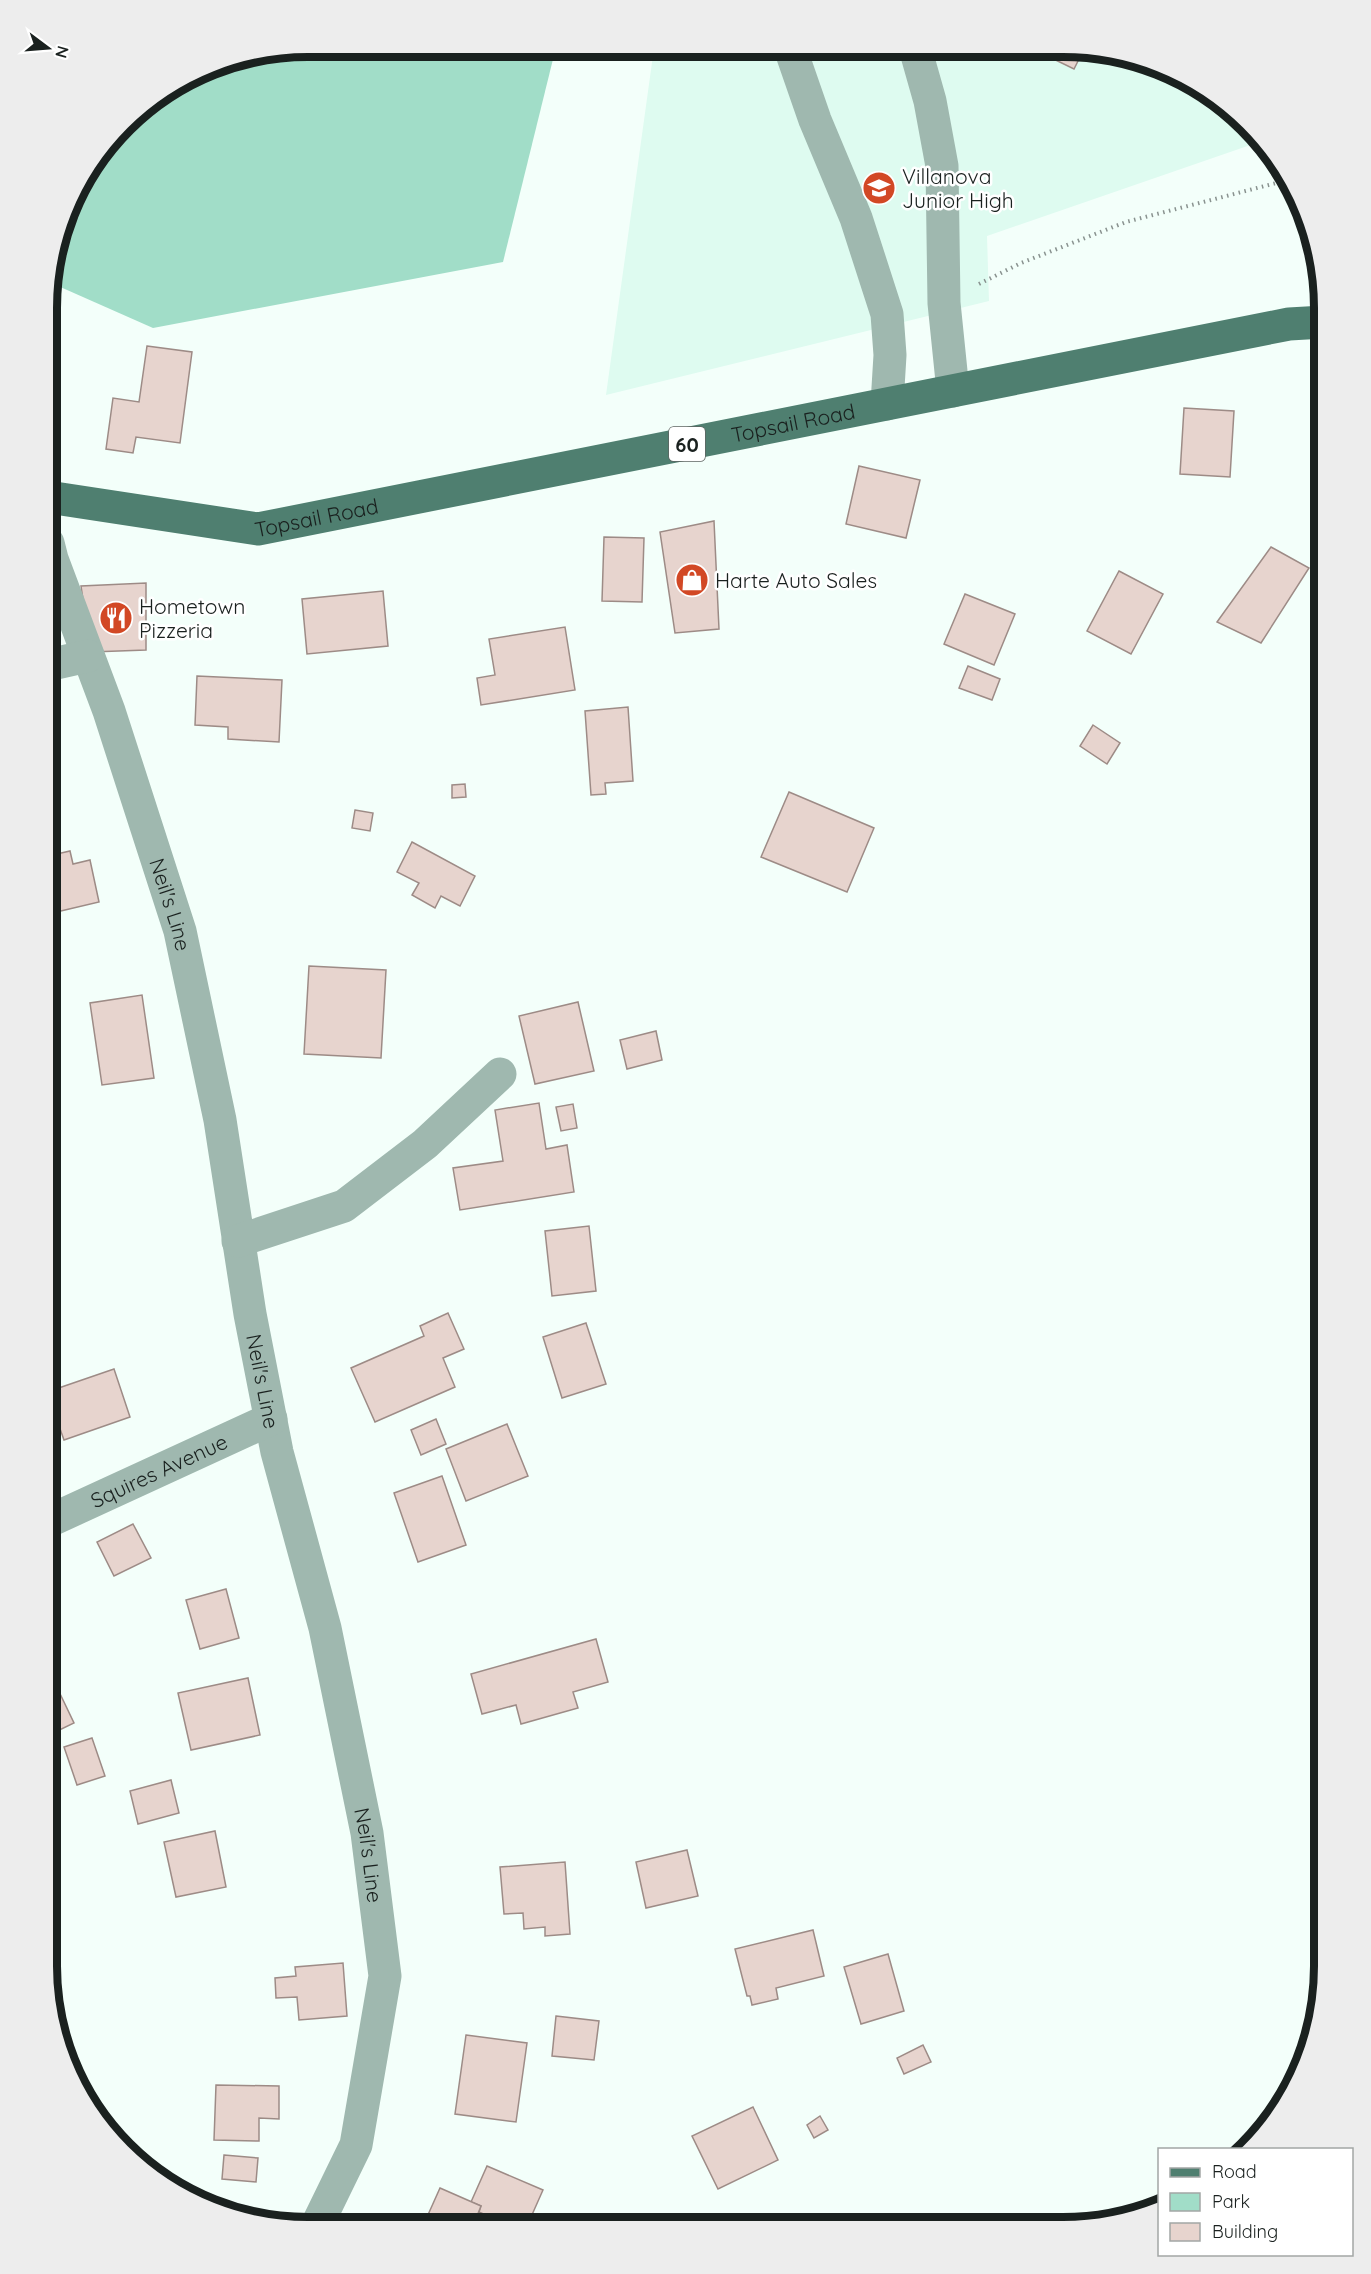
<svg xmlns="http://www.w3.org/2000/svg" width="1371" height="2274" font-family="Quicksand,sans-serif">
	<rect width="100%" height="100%" fill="#f3fffa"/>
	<polygon fill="#defbf0" points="654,48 1097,49 1163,67 1222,101 1262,141 987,236 989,301 606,395"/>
	<polygon fill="#a1ddc8" points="308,47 556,47 503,262 153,328 49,282 49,275 74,192 135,112 208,66"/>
	<g fill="#e7d4ce" stroke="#9d8b86" stroke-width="1.5">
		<polygon points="1033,49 1084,49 1074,69"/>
		<polygon points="147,346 192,352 180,443 136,437 133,453 106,449 113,398 139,402"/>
		<polygon points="1184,408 1234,411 1230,477 1180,474"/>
		<polygon points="859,466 920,480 906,538 846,524"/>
		<polygon points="714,521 719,629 675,633 660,532"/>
		<polygon points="604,537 644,538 642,602 602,601"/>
		<polygon points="1271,547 1309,568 1261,643 1217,622"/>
		<polygon points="1119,571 1163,594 1131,654 1087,631"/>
		<polygon points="146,583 146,650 91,652 81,586"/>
		<polygon points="383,591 388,646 307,654 302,599"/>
		<polygon points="965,594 1015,614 994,665 944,644"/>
		<polygon points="565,627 575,690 481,705 477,678 495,675 489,639"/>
		<polygon points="968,666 1000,679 992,700 959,688"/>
		<polygon points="197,676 282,680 279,742 228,739 228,727 195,725"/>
		<polygon points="628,707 633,781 605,783 606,794 591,795 585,711"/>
		<polygon points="1093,725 1120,743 1107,764 1080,746"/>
		<polygon points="465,784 466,797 452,798 452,785"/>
		<polygon points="789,792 874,828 847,892 761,857"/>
		<polygon points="355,810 373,813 370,831 352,828"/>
		<polygon points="412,842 475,876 460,906 441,896 435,908 412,895 419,883 397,872"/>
		<polygon points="70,851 73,864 90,860 99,902 48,914 48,856"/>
		<polygon points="309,966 386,970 381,1058 304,1054"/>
		<polygon points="142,995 154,1078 102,1085 90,1003"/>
		<polygon points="578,1002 594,1071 535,1084 519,1016"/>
		<polygon points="656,1031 662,1060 627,1069 620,1040"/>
		<polygon points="539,1103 546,1149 567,1145 574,1192 460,1210 453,1168 503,1161 495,1110"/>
		<polygon points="573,1104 577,1128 561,1131 556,1107"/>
		<polygon points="589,1226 596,1291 552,1296 545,1231"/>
		<polygon points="448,1313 464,1349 443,1358 455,1387 375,1422 351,1368 424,1336 420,1326"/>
		<polygon points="586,1323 606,1384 562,1398 543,1337"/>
		<polygon points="114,1369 130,1417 64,1440 47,1392"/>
		<polygon points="436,1419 446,1444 421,1455 411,1430"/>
		<polygon points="507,1424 528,1476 466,1501 446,1449"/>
		<polygon points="442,1476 466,1545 418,1562 394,1493"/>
		<polygon points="133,1524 151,1558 114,1576 97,1542"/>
		<polygon points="226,1589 239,1638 200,1649 186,1600"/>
		<polygon points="596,1639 608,1682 573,1692 578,1708 521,1724 516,1705 482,1714 471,1674"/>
		<polygon points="52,1677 74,1723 47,1736 47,1679"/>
		<polygon points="248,1678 260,1735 191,1750 178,1693"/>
		<polygon points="92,1738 105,1776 77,1785 64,1747"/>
		<polygon points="171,1780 179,1813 138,1824 130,1791"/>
		<polygon points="215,1831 226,1887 176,1897 164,1842"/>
		<polygon points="687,1850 698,1896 646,1908 636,1862"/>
		<polygon points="565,1862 570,1934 545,1936 545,1927 524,1929 523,1913 504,1914 500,1867"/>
		<polygon points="813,1930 824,1976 776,1988 778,1999 752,2005 750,1996 747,1996 735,1949"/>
		<polygon points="888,1954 904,2011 861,2024 844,1967"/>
		<polygon points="343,1963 347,2016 299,2020 297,1997 276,1998 275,1978 296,1976 295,1967"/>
		<polygon points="556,2016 599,2021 594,2060 552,2056"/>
		<polygon points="466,2035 527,2043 516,2122 455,2114"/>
		<polygon points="923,2045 931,2062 904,2074 897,2058"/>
		<polygon points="216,2085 279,2086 279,2119 259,2118 259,2141 214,2140"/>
		<polygon points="753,2107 778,2160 718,2189 692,2136"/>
		<polygon points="820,2116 828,2130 814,2138 807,2125"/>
		<polygon points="224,2155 258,2158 256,2182 222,2179"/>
		<polygon points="487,2166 543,2190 527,2226 510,2226 479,2212 481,2206 471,2202"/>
		<polygon points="440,2188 481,2206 473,2226 423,2226"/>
	</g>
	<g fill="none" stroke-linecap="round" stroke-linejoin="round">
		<polyline stroke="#89928f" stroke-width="4" stroke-dasharray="1.5 4.5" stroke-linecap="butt" points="979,284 1021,263 1126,222 1288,180"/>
		<g stroke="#9fb8af" stroke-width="33">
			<polyline points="790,48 815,120 856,218 887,314 890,355 887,404"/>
			<polyline points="915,48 930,101 942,166 944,303 953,391"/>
			<path id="s1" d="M48,543L52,559L109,711L180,931L220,1120L250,1314L277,1452L325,1628L367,1833L385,1976L356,2145L317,2225"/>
			<polyline points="48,665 88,656"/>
			<polyline points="238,1241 344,1206 425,1144 500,1074"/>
			<path id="s2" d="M47,1522L271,1419"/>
		</g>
		<path stroke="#4f7f70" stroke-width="33" id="s3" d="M48,497L258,529L1289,324L1324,322"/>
	</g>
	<defs>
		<symbol id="school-disc" viewBox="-11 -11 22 22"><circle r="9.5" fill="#d24825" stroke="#fff"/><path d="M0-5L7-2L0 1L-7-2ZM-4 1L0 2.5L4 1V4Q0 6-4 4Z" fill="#fff"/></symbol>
		<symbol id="shop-disc" viewBox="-11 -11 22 22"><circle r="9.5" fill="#d24825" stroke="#fff"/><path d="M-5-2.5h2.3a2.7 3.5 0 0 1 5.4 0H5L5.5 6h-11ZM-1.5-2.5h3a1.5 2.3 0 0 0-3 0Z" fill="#fff"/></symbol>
		<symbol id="restaurant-disc" viewBox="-11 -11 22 22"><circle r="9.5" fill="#d24825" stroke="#fff"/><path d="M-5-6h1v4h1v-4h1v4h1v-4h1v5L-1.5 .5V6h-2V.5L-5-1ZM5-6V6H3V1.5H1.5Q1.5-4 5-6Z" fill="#fff"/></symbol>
	</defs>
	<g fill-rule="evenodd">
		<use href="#school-disc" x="860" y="169" width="38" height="38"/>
		<use href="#shop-disc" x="673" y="561" width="38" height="38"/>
		<use href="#restaurant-disc" x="97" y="599" width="38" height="38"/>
	</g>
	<g text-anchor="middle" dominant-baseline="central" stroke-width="5" stroke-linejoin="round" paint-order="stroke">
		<rect fill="#fff" stroke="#5f6462" stroke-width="1.5" x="669" y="427" width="36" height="34" rx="4.5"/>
		<g font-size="20" font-weight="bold" fill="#1a211f">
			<text x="687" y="444">60</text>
		</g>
		<g font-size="21" fill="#1a211f" stroke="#fff" text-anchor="start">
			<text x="902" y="176">Villanova<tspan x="902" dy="24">Junior High</tspan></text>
			<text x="715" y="580">Harte Auto Sales</text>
			<text x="139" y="606">Hometown<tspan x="139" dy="24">Pizzeria</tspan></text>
		</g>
		<g font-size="21" fill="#1a211f" stroke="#fff">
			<text stroke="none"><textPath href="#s3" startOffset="758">Topsail Road</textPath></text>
			<text stroke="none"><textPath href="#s3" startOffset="272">Topsail Road</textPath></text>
			<text stroke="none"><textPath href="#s1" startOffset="382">Neil's Line</textPath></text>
			<text stroke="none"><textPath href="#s1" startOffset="868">Neil's Line</textPath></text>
			<text stroke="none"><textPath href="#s2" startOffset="123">Squires Avenue</textPath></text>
			<text stroke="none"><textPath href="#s1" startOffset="1354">Neil's Line</textPath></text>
		</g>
	</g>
	<path d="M0 0H1371V2274H0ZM308 57H1063A251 251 0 0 1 1314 308V1966A251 251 0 0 1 1063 2217H308A251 251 0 0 1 57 1966V308A251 251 0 0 1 308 57Z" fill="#ededed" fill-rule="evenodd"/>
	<path fill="none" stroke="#1a211f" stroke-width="8" d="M308 57H1063A251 251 0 0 1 1314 308V1966A251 251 0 0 1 1063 2217H308A251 251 0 0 1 57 1966V308A251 251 0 0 1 308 57Z"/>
	<rect x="1158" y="2148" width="195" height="108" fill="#ffffff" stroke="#a3a6a5" stroke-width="1.5"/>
	<rect x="1170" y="2168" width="30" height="9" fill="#4f7f70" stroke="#a3a6a5" stroke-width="1.5"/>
	<text x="1212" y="2178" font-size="18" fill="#1a211f">Road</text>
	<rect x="1170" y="2193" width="30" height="18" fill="#a1ddc8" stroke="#a3a6a5" stroke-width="1.5"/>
	<text x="1212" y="2208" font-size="18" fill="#1a211f">Park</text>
	<rect x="1170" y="2223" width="30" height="18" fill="#e7d4ce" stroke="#a3a6a5" stroke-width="1.5"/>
	<text x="1212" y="2238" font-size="18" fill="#1a211f">Building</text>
	<g transform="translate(48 48) rotate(106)" stroke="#ffffff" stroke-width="4.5" paint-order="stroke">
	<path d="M0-4.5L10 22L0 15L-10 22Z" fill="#1a211f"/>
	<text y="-9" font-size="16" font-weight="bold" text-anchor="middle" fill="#1a211f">N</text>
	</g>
</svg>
